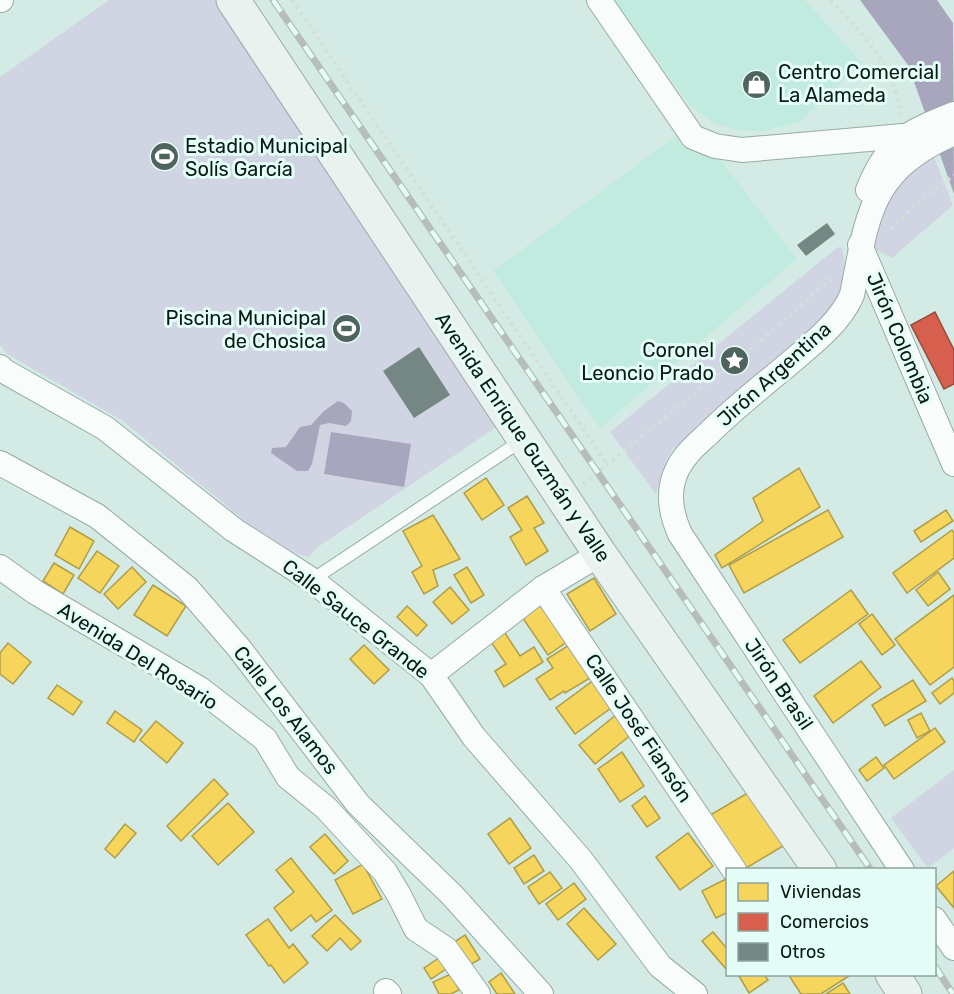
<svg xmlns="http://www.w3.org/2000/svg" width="954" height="994" font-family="Rubik,sans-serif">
	<rect width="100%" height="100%" fill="#d3ebe4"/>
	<g fill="#c2ebe0">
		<polygon points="615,0 805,0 862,63 800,122 763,131 736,130 714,123 690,106"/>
		<polygon points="676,136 716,154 797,259 600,428 493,271"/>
	</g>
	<g fill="#d0d4e3">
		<polygon points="109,0 224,0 504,422 318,547 309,557 295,553 251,526 123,421 7,354 0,345 0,77"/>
		<polygon points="932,152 953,205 892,258 878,251 872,243 893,185"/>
		<path d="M838,247L842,248C847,268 845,288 835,306L672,450L666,461L656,494L610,432Z"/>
		<polygon points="954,770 954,848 928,868 891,818"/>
	</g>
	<g fill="#a8a6bc">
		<polygon points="860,0 937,0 953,23 954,194 908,65"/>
		<polygon points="338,401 344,403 352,411 351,421 346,426 329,423 320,425 312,464 308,471 297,471 271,453 272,448 286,447 300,427 311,425 324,411"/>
		<polygon points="331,432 411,444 404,487 324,474"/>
	</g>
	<g fill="#f6d55c" stroke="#af9d47" stroke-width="1.5">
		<polygon points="799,468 820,507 722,568 715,555 763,521 753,498"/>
		<polygon points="486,478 504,505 482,520 464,493"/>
		<polygon points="527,496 544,523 534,528 548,551 526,565 510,537 522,530 508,508"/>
		<polygon points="828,510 843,537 744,593 729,565"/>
		<polygon points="946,510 953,521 921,542 914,531"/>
		<polygon points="433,515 460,559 433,570 438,586 424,594 412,572 422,566 403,531"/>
		<polygon points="70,527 94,541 79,569 55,555"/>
		<polygon points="952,530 954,533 954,558 907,593 893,573"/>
		<polygon points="97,551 119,566 100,593 78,578"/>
		<polygon points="54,563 74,575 63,594 43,581"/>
		<polygon points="132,567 146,582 118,609 104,594"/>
		<polygon points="467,567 484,595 471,603 454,575"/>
		<polygon points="938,572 950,589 928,606 916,590"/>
		<polygon points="594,578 616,614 590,631 567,594"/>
		<polygon points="153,585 186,606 167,636 134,615"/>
		<polygon points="450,587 469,610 452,624 433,602"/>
		<polygon points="851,590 868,614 800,663 783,640"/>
		<polygon points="547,595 574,637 548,655 520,614"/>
		<polygon points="954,595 954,667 930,685 895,639"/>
		<polygon points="407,606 427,625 417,636 397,617"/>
		<polygon points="872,614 895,645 882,655 859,624"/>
		<polygon points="501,627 520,656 534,647 543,662 504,687 495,671 506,664 487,636"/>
		<polygon points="574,642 595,675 565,693 564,691 550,700 536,679 553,668 547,659"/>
		<polygon points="8,643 31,662 13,684 0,674 0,653"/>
		<polygon points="364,645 389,670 374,684 350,659"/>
		<polygon points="861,661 881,687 833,723 814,696"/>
		<polygon points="598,677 618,703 575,734 556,708"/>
		<polygon points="952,678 954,681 954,693 940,704 932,693"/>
		<polygon points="913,680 926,701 885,726 872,705"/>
		<polygon points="57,685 82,702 73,715 48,698"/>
		<polygon points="622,710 638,729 595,764 579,745"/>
		<polygon points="115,711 142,730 134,742 107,723"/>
		<polygon points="921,713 930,731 917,738 908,720"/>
		<polygon points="156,721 183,743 167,763 140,740"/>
		<polygon points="935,728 945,742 894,779 884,765"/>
		<polygon points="622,752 644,786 620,802 598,769"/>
		<polygon points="876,757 884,768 867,781 859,770"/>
		<polygon points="214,779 228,794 181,841 167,826"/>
		<polygon points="756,788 788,843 743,870 707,817"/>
		<polygon points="645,796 660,818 647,827 632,806"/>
		<polygon points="228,803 254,832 218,865 192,836"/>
		<polygon points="510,818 531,848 509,864 488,834"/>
		<polygon points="125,824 136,833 115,858 105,849"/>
		<polygon points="688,833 713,866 680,890 656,857"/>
		<polygon points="325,834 348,861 334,874 310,847"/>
		<polygon points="534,855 544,871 524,884 514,868"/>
		<polygon points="291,858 332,910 316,922 311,915 291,931 274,908 294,892 276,870"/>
		<polygon points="363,864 382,899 353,914 335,880"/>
		<polygon points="954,871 954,908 936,886"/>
		<polygon points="550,872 562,888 539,904 528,887"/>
		<polygon points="726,879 728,912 716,918 702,891"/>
		<polygon points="574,883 586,899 558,920 546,904"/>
		<polygon points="584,908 616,944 598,960 567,924"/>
		<polygon points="335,915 361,941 351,950 340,938 327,951 312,936"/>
		<polygon points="268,919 289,948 293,944 308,963 284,983 271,965 269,966 246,935"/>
		<polygon points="713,932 728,950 727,970 702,941"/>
		<polygon points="465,935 480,959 468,966 454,942"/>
		<polygon points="439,958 446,969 431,979 424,968"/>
		<polygon points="501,973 515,994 497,994 489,982"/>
		<polygon points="451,974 459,990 451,994 439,994 433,982"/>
		<polygon points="741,974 764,974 768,980 749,993 739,976"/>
		<polygon points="788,974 852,974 821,994 801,994"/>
		<polygon points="843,983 850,994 826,994"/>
	</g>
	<polygon fill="#d6604d" stroke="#994b3d" stroke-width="1.5" points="935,312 954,350 954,384 944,389 911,325"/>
	<g fill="#758783">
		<polygon points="827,223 835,234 806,256 797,245"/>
		<polygon points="419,347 450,395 414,418 383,371"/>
	</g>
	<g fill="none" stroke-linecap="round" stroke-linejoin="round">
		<defs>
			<polyline id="lane" points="312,580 524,439"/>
			<g id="street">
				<polyline points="0,0 1,0"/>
				<polyline points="599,0 693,137 715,146 742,150 903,136"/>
				<path d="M868,190C888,140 907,133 954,114"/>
				<polyline points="860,245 954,464"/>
				<polyline points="0,367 4,371 105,428 234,530 312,580 431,675 474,737 581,860 660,966 695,994"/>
				<polyline points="0,463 97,516 187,588 239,648 358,804 452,895 541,994"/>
				<polyline points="0,567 35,592 200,689 265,739 288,777 326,808 385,872 399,895 416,929 446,949 478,994"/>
				<polyline points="543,588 734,870"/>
				<polyline points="431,675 543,588 600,554"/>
				<path d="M902,870L680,534C670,512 667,489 678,468C685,454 697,444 708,434C732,410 758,389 784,368C808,347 839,325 852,295C868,213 870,170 954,133"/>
				<polyline points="934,919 954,948"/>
				<polyline points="386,991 389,994"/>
			</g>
			<g id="secondary">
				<polyline points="233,0 600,554 820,870"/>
				<polyline points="892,974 905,994"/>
			</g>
		</defs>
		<use href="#lane" stroke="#98aba6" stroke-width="14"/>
		<use href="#street" stroke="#98aba6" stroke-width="26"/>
		<use href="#secondary" stroke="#98aba6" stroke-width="35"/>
		<g stroke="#d6dddb" stroke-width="4" stroke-dasharray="3 4.5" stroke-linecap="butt">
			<polyline points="292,0 607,464"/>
			<path d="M831,0C864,37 894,64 901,115"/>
			<polyline points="891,229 920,201 954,175"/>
			<circle cx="736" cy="361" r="10"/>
			<polyline points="744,355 833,277"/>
			<polyline points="583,484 727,367"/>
		</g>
		<use href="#lane" stroke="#f8fcfb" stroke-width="12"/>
		<use href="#street" stroke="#f8fcfb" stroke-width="24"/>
		<use href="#secondary" stroke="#eaf2f0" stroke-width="33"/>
		<defs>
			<g id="rail">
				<polyline points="273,0 871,870"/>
				<polyline points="934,965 953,994"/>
			</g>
		</defs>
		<use href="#rail" stroke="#b7bdbb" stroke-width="7"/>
		<use href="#rail" stroke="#e4fef7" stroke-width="4.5" stroke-dasharray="14" stroke-linecap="butt"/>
	</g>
	<defs>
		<symbol id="shop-disc" viewBox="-11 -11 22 22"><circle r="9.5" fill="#50645f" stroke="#e4fef7"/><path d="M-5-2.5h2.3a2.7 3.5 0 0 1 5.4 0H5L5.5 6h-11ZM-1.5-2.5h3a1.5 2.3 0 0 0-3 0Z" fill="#fff"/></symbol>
		<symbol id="stadium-disc" viewBox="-11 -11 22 22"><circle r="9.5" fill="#50645f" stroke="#e4fef7"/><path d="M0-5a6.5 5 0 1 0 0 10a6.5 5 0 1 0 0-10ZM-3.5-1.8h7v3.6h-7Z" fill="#fff"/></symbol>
		<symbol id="sight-disc" viewBox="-11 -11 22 22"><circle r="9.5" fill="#50645f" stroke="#e4fef7"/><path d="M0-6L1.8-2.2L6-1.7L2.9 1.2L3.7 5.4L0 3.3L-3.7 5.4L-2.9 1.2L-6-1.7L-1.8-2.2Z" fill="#fff"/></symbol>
	</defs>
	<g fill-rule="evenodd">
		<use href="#shop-disc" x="740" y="68" width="33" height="33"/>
		<use href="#stadium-disc" x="148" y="140" width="33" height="33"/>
		<use href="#stadium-disc" x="330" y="312" width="33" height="33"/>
		<use href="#sight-disc" x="718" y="344" width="33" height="33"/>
	</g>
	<g text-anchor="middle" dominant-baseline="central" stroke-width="6" stroke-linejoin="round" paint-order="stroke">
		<g font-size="20" fill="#0a1b17" stroke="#e4fef7" text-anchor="start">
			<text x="778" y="72">Centro Comercial<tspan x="778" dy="23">La Alameda</tspan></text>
			<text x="185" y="146">Estadio Municipal<tspan x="185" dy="23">Solís García</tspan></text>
			<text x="326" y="318" text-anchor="end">Piscina Municipal<tspan x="326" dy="23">de Chosica</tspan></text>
			<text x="714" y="350" text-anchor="end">Coronel<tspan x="714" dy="23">Leoncio Prado</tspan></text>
		</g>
		<g font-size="20" fill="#0a1b17" stroke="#e4fef7">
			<text transform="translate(900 338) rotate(67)">Jirón Colombia</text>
			<text transform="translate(774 374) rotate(-42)">Jirón Argentina</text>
			<text transform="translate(523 437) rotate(56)">Avenida Enrique Guzmán y Valle</text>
			<text transform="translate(356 619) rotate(38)">Calle Sauce Grande</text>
			<text transform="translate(138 656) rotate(32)">Avenida Del Rosario</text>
			<text transform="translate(779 684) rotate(56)">Jirón Brasil</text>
			<text transform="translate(286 710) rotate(52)">Calle Los Alamos</text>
			<text transform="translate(639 728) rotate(56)">Calle José Fiansón</text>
		</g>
	</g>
	<rect x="726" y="868" width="210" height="108" fill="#e4fef7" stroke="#8da39d" stroke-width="1.5"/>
	<rect x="738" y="883" width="30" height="18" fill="#f6d55c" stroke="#8da39d" stroke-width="1.5"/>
	<text x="780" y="898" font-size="18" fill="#0a1b17">Viviendas</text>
	<rect x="738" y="913" width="30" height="18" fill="#d6604d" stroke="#8da39d" stroke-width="1.5"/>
	<text x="780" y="928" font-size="18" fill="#0a1b17">Comercios</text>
	<rect x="738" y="943" width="30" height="18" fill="#758783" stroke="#8da39d" stroke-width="1.5"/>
	<text x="780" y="958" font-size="18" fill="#0a1b17">Otros</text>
</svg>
